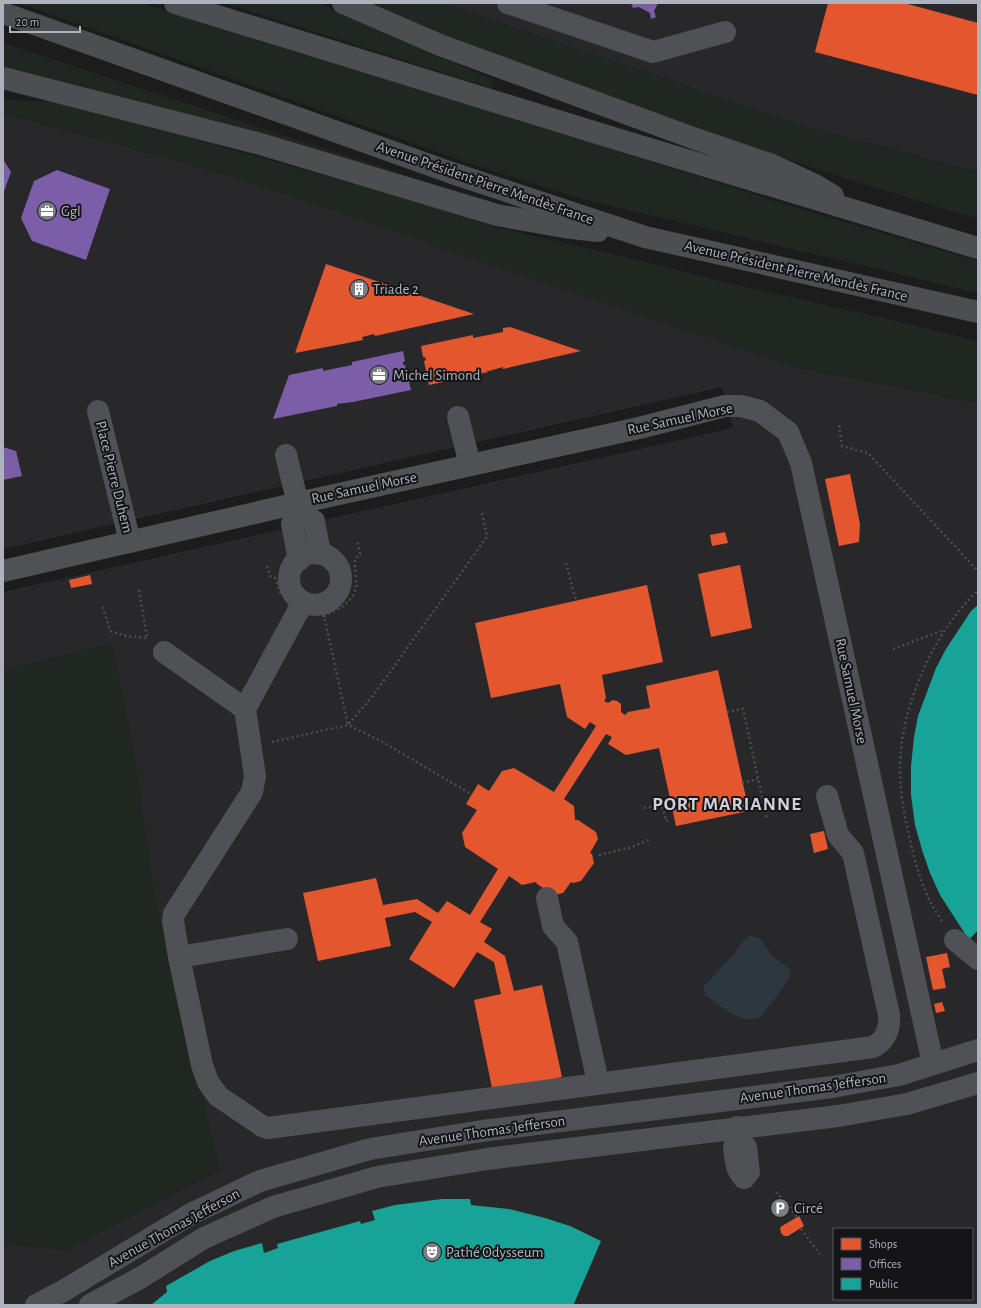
<svg xmlns="http://www.w3.org/2000/svg" width="981" height="1308" font-family="'Alegreya Sans',sans-serif">
	<rect width="100%" height="100%" fill="#1c1c1c"/>
	<g fill="#28282b" fill-rule="evenodd">
		<polygon points="441,3 978,3 978,172 808,127"/>
		<path d="M3,113L210,170L945,397L978,403V1305H3V592L733,428L722,387L3,549ZM834,1229H972V1299H834Z"/>
	</g>
	<g fill="#1f2720">
		<polygon points="19,3 142,3 292,51 466,103 807,211 978,261 978,293 582,199 474,165"/>
		<polygon points="224,3 319,3 493,80 491,88"/>
		<polygon points="373,3 441,3 808,127 978,172 978,219 863,184 741,144 458,42"/>
		<polygon points="3,43 454,191 3,71"/>
		<polygon points="3,100 63,102 444,209 492,226 672,268 719,281 862,313 978,341 978,403 801,369 210,170 3,113"/>
		<polygon points="112,643 136,762 156,902 220,1171 64,1251 3,1243 3,670"/>
	</g>
	<path fill="#2d373f" d="M749,936L760,938L772,956L790,969L789,979L762,1016C743,1027 722,1006 706,996L704,991V986L735,953L742,942Z"/>
	<g fill="#e4572e">
		<polygon points="828,3 904,3 978,23 978,95 815,52"/>
		<polygon points="326,264 474,314 375,336 374,334 362,337 363,340 295,353"/>
		<polygon points="510,327 581,351 503,369 503,367 489,371 487,370 488,372 429,385 424,361 426,360 425,357 423,357 421,346 473,335 473,338 503,332 503,328"/>
		<polygon points="850,474 860,524 859,542 839,546 825,479"/>
		<polygon points="725,532 728,543 712,546 710,535"/>
		<polygon points="740,565 752,628 711,637 698,574"/>
		<polygon points="90,575 92,584 71,588 69,580"/>
		<polygon points="647,585 663,662 602,675 606,698 604,701 608,703 613,700 617,701 621,704 621,712 625,715 628,712 650,708 646,686 718,670 749,811 676,826 659,748 626,755 608,744 612,737 606,734 564,799 574,806 575,820 578,820 596,832 598,839 590,853 592,854 594,863 581,881 573,883 571,882 563,893 554,895 537,884 536,882 522,885 509,876 480,922 492,929 484,942 505,956 514,991 542,985 562,1077 493,1093 474,1000 501,994 494,962 477,952 454,988 409,959 432,922 415,912 385,918 391,946 318,961 303,893 376,878 383,905 417,899 438,913 447,901 470,915 498,869 465,847 462,833 477,810 466,804 478,784 489,791 502,771 514,768 554,792 596,726 590,722 585,729 567,717 560,684 491,698 475,623"/>
		<polygon points="824,831 828,849 814,853 810,834"/>
		<polygon points="947,953 950,967 942,969 946,988 933,990 926,957"/>
		<polygon points="942,1002 945,1011 936,1013 934,1004"/>
		<polygon points="799,1216 804,1226 788,1236 784,1236 781,1233 780,1228 782,1226"/>
	</g>
	<g fill="#7b5ea7">
		<polygon points="631,3 658,3 654,11 656,17 651,19 650,13 639,7 633,8"/>
		<polygon points="3,159 11,172 3,194"/>
		<polygon points="57,170 110,189 86,260 32,241 21,218 34,181"/>
		<polygon points="403,351 405,361 403,362 403,365 405,365 411,390 353,402 337,404 337,406 273,419 289,375 323,368 323,371 352,365 352,362"/>
		<polygon points="3,447 16,451 22,476 3,480"/>
	</g>
	<g fill="#17a398">
		<polygon points="978,605 978,763 977,791 978,800 978,930 969,940 940,895 930,873 922,850 915,825 911,795 911,766 914,737 918,716 936,668 946,649 971,611"/>
		<polygon points="442,1199 470,1199 471,1205 509,1209 545,1218 570,1226 601,1241 576,1299 573,1305 151,1305 167,1292 166,1286 210,1261 234,1251 262,1243 264,1253 278,1248 277,1244 360,1221 361,1224 375,1220 372,1211 395,1205"/>
	</g>
	<g fill="none" stroke-linecap="round" stroke-linejoin="round">
		<g stroke="#4c4d4f" stroke-width="2.5" stroke-dasharray="2 3" stroke-linecap="butt">
			<polyline points="839,425 842,446 868,453 978,571"/>
			<polyline points="566,563 576,601"/>
			<polyline points="267,566 270,576 275,578 281,595"/>
			<polyline points="139,590 147,637"/>
			<polyline points="103,607 110,631 126,636 147,638"/>
			<polyline points="322,616 324,616 348,725 372,697 487,537 482,513"/>
			<path d="M324,616C336,611 353,603 356,587C357,580 354,568 355,559L360,554L357,541"/>
			<polyline points="893,649 944,630"/>
			<polyline points="727,712 743,709 767,819"/>
			<polyline points="272,742 348,725 381,741 471,794"/>
			<polyline points="742,783 758,779"/>
			<polyline points="644,808 662,805 666,821 670,820"/>
			<polyline points="599,855 632,847 651,839"/>
			<path d="M942,921C925,897 916,868 910,840C904,816 900,792 900,768C900,708 934,630 978,591"/>
			<polyline points="776,1192 790,1207 797,1218"/>
			<polyline points="801,1229 820,1254"/>
		</g>
		<g stroke="#4f5155" stroke-width="22">
			<polyline points="508,3 653,52 725,32"/>
			<polyline points="98,411 130,542"/>
			<polyline points="458,417 470,465"/>
			<polyline points="286,455 301,516"/>
			<polyline points="301,516 314,521 320,554"/>
			<circle cx="315" cy="579" r="26"/>
			<polyline points="299,560 292,524 301,516"/>
			<polyline points="3,571 298,503 639,428 725,406 741,406 760,411 788,432 801,463 933,1064"/>
			<polyline points="164,652 245,709"/>
			<polyline points="547,898 553,926 567,942 596,1073 596,1084"/>
			<polyline points="287,939 179,957 173,921 174,914 252,792 255,776 245,709 303,602"/>
			<polyline points="955,940 978,959"/>
			<path d="M179,957L202,1065L208,1082L218,1096L262,1126L268,1128L873,1047C886,1040 890,1029 889,1015L853,853L838,835L827,796"/>
			<path d="M738,1127L739,1141L734,1147C736,1160 735,1169 744,1178L749,1172L746,1147L739,1141"/>
			<polyline points="36,1305 63,1291 191,1214 260,1181 370,1149 482,1131 832,1087 899,1075 978,1050"/>
			<polyline points="90,1305 140,1278 204,1238 273,1207 377,1177 487,1159 838,1116 907,1104 978,1083"/>
		</g>
		<g stroke="#4d4e51" stroke-width="22">
			<polyline points="175,3 610,137 978,248"/>
			<polyline points="343,3 440,45 693,138 772,165 815,185 833,196"/>
			<polyline points="3,13 452,173 645,237 978,312"/>
			<polyline points="3,78 257,143 497,215 564,227 598,231"/>
		</g>
	</g>
	<defs>
		<symbol id="office-disc" viewBox="-11 -11 22 22"><circle r="9.5" fill="#7a7e85" stroke="#151518"/><path d="M-6-3h4V-5.5h4V-3h4V5H-6ZM-1-4.5V-3h2v-1.5ZM-6 0V1H6V0Z" fill="#fff"/></symbol>
		<symbol id="building-disc" viewBox="-11 -11 22 22"><circle r="9.5" fill="#7a7e85" stroke="#151518"/><path d="M-4-6H4V6H1V3H-1V6H-4ZM-2.5-4.3h1.7v1.8h-1.7ZM.8-4.3h1.7v1.8H.8ZM-2.5-1h1.7V.8h-1.7ZM.8-1h1.7V.8H.8Z" fill="#fff"/></symbol>
		<symbol id="parking-disc" viewBox="-11 -11 22 22"><circle r="9.5" fill="#7a7e85" stroke="#151518"/><path d="M-3.5-5.5H1a3.5 3.5 0 0 1 0 7H-1V5.5H-3.5ZM-1-3.4V-.6H.8a1.4 1.4 0 0 0 0-2.8Z" fill="#fff"/></symbol>
		<symbol id="theatre-disc" viewBox="-11 -11 22 22"><circle r="9.5" fill="#7a7e85" stroke="#151518"/><path d="M-5-5.5Q0-4 5-5.5V0Q5 5 0 6Q-5 5-5 0ZM-3.3-2.5H-1v1.5H-3.3ZM1-2.5H3.3v1.5H1ZM-2.8 1Q0 5.5 2.8 1Z" fill="#fff"/></symbol>
	</defs>
	<g fill-rule="evenodd">
		<use href="#office-disc" x="36" y="200" width="22" height="22"/>
		<use href="#building-disc" x="348" y="278" width="22" height="22"/>
		<use href="#office-disc" x="368" y="364" width="22" height="22"/>
		<use href="#parking-disc" x="769" y="1197" width="22" height="22"/>
		<use href="#theatre-disc" x="421" y="1241" width="22" height="22"/>
	</g>
	<g text-anchor="middle" dominant-baseline="central" stroke-width="4" stroke-linejoin="round" paint-order="stroke">
		<g font-size="15" fill="#adb2bd" stroke="#151518">
			<text transform="translate(485 183) rotate(19)">Avenue Président Pierre Mendès France</text>
			<text transform="translate(796 271) rotate(13)">Avenue Président Pierre Mendès France</text>
			<text transform="translate(680 419) rotate(-12)">Rue Samuel Morse</text>
			<text transform="translate(114 477) rotate(76)">Place Pierre Duhem</text>
			<text transform="translate(364 488) rotate(-12)">Rue Samuel Morse</text>
			<text transform="translate(851 691) rotate(78)">Rue Samuel Morse</text>
			<text transform="translate(813 1088) rotate(-8)">Avenue Thomas Jefferson</text>
			<text transform="translate(492 1131) rotate(-8)">Avenue Thomas Jefferson</text>
			<text transform="translate(174 1228) rotate(-29)">Avenue Thomas Jefferson</text>
		</g>
		<g font-size="15" fill="#adb2bd" stroke="#151518" text-anchor="start">
			<text x="61" y="211">Ggl</text>
			<text x="373" y="289">Triade 2</text>
			<text x="393" y="375">Michel Simond</text>
			<text x="794" y="1208">Circé</text>
			<text x="446" y="1252">Pathé Odysseum</text>
		</g>
		<g font-size="19" font-weight="bold" letter-spacing="1" fill="#ced1d9" stroke="#151518">
			<text x="727" y="804">PORT MARIANNE</text>
		</g>
	</g>
	<rect width="981" height="1308" fill="none" stroke="#adb2bd" stroke-width="8"/>
	<rect x="833" y="1228" width="140" height="72" fill="#151518" stroke="#52545a"/>
	<rect x="841" y="1238" width="20" height="12" fill="#e4572e" stroke="#52545a"/>
	<text x="869" y="1248" font-size="12" fill="#adb2bd">Shops</text>
	<rect x="841" y="1258" width="20" height="12" fill="#7b5ea7" stroke="#52545a"/>
	<text x="869" y="1268" font-size="12" fill="#adb2bd">Offices</text>
	<rect x="841" y="1278" width="20" height="12" fill="#17a398" stroke="#52545a"/>
	<text x="869" y="1288" font-size="12" fill="#adb2bd">Public</text>
	<path d="M10 26v6h70v-6" fill="none" stroke="#adb2bd" stroke-width="2"/>
	<text x="16" y="26" font-size="12" fill="#adb2bd" stroke="#151518" stroke-width="3" paint-order="stroke">20 m</text>
</svg>
